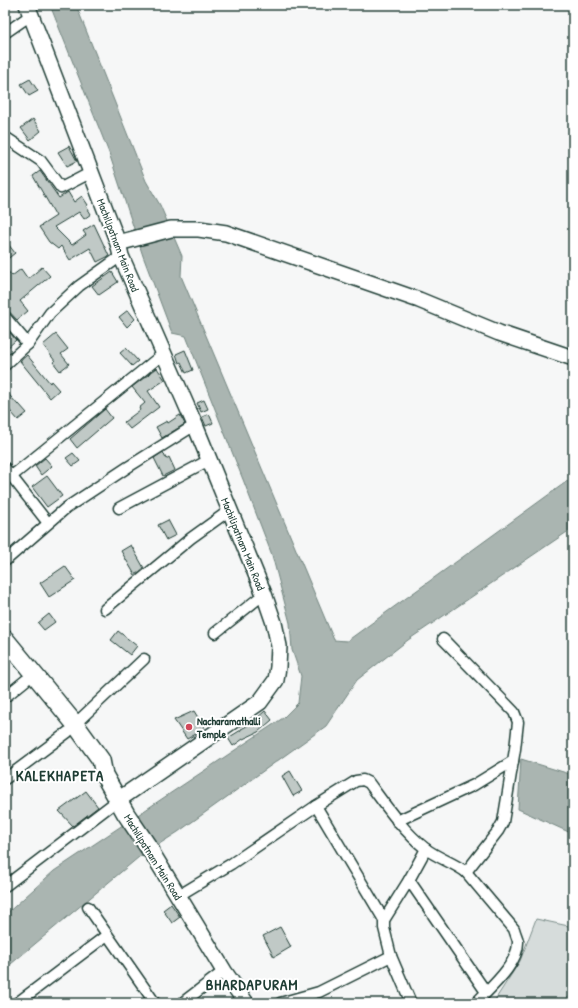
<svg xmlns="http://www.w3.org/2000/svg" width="578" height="1008" font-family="'Patrick Hand',sans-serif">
	<rect width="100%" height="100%" fill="#f6f7f7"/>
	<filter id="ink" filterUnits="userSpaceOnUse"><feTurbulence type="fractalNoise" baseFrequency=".025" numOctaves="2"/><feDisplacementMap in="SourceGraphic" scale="8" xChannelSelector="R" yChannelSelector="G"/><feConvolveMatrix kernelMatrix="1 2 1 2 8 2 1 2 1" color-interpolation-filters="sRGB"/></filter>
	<g filter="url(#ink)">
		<polygon fill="#d6dcdb" stroke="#7a8c88" points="536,919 573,927 573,1003 493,1003 520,961"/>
		<g fill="#aab5b1" stroke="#72857f">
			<polygon points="50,5 76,5 146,181 160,205 182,256 181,276 334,640 347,641 573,477 573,528 408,640 357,680 326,726 178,832 139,857 5,969 5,915 54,871 283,718 298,703 301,676 292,650 290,623 272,555 244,482 186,336 172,333 143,256 109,153"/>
			<polygon points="521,759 573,775 573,834 518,809"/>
		</g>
		<g fill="#c0c9c6" stroke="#1f3d34">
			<polygon points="30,79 38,91 29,96 21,84"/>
			<polygon points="33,119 41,131 30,140 21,128"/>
			<polygon points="69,146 77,161 67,166 58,152"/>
			<polygon points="40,171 59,198 68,192 74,202 82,196 88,205 86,206 91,214 84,219 79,212 54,227 72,245 86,235 83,231 94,224 109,256 97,262 90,248 70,260 61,246 58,249 49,242 39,227 56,216 33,176"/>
			<polygon points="5,240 15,253 5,261"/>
			<polygon points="42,267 50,276 20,301 28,311 17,320 5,307 5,268 12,276 21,269 28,279"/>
			<polygon points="112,272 118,282 99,295 92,286"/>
			<polygon points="128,310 135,319 127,327 119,317"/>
			<polygon points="5,327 16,340 5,350"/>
			<polygon points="56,334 68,349 61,354 69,364 60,371 53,362 55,361 43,345"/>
			<polygon points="126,348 138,361 132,366 120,353"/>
			<polygon points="185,350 193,370 186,373 181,362 179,363 176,354"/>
			<polygon points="27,355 50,383 51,381 59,390 50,398 20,361"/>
			<polygon points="157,368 165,380 148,391 159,407 130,429 124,422 140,410 139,408 145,403 132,387"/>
			<polygon points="5,390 18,405 19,404 27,413 18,420 5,405"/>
			<polygon points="204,400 208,409 201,412 197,403"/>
			<polygon points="105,409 112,418 77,448 70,439"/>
			<polygon points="209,414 213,423 206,426 202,417"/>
			<polygon points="180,415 185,424 162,438 156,427 167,421 168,423"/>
			<polygon points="163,452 166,459 169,457 175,470 163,476 154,458"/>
			<polygon points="73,453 80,461 73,466 66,458"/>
			<polygon points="45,458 52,466 41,475 35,466"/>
			<polygon points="47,476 62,496 47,507 32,487"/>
			<polygon points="168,520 176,535 166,540 158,525"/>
			<polygon points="131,545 144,568 135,575 121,551"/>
			<polygon points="65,566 75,580 49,597 40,583"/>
			<polygon points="49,614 55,622 44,630 38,623"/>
			<polygon points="118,631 137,646 130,655 111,640"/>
			<polygon points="194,711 205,729 187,739 174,720"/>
			<polygon points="265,711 272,720 258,732 243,739 233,746 228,738 241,730 241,729 259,720 257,718"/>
			<polygon points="290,771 302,791 293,796 282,776"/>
			<polygon points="86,791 98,807 73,826 59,811"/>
			<polygon points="171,904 180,917 172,923 163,910"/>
			<polygon points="280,927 291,947 274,957 263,936"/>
		</g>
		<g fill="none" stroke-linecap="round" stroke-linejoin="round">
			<defs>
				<g id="street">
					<polyline points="5,33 31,15"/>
					<polyline points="5,137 41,161 61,188 90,173"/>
					<polyline points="5,317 28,344"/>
					<polyline points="5,365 28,344 50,313 79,286 121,256"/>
					<polyline points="5,468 48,523"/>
					<polyline points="12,476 163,354"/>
					<polyline points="119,508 209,460"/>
					<polyline points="5,561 66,508 128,467 195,425"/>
					<polyline points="105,609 191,538 230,510"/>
					<polyline points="215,633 264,594"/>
					<polyline points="443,639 514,712 518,722 515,749 503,822 498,831 466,872"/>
					<polyline points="5,697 26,680"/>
					<polyline points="75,724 144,659"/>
					<polyline points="5,779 68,732"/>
					<polyline points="316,806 384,920"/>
					<polyline points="397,821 474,785 513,761"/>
					<polyline points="409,880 486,992"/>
					<polyline points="5,886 118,800"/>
					<path d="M178,896L231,864L316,806L356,781L363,780L369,783C386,806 403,831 426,849C438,858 454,863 466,872L514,929C515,933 517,937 518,941C519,964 490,988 476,1003"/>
					<polyline points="88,907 155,1003"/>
					<polyline points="391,956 384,928 384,920 409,880 426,849"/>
					<polyline points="17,1003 107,935"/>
					<polyline points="182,1003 224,971"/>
					<polyline points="280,1003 319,992 391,956 411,1003"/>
				</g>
				<g id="secondary">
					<polyline points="27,5 118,243 121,256 195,425 264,594 274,623 279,646 278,667 276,680 260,702 118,800"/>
					<polyline points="118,243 171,229 199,229 226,233 419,300 499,333 573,358"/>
					<polyline points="151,851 224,971 246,1003"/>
				</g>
				<polyline id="primary" points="5,639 75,724 101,760 104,775 126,814 151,851"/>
			</defs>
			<use href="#street" stroke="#1f3d34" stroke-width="13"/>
			<use href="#secondary" stroke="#1f3d34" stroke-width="18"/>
			<use href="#primary" stroke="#1f3d34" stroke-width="20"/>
			<use href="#street" stroke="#fff" stroke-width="10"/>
			<use href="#secondary" stroke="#fff" stroke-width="15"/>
			<use href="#primary" stroke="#fff" stroke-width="17"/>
		</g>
	</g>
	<circle fill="#d1495b" stroke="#fff" stroke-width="1.5" cx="189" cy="727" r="4"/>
	<g text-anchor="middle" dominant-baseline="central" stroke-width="4" stroke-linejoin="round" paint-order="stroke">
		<g font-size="11" fill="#1f3d34" stroke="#fff">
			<text transform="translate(118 245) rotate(69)">Machilipatnam Main Road</text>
			<text transform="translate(243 544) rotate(68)">Machilipatnam Main Road</text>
			<text transform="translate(153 857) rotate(58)">Machilipatnam Main Road</text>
		</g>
		<g font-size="11" font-weight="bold" fill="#1f3d34" stroke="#fff" text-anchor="start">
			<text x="197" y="721">Nacharamathalli<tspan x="197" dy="13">Temple</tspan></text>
		</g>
		<g font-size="15" font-weight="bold" letter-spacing="1" fill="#1f3d34" stroke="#fff">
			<text x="60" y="775">KALEKHAPETA</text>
			<text x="252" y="984">BHARDAPURAM</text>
		</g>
	</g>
	<rect width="578" height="1008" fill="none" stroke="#fff" stroke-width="20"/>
	<rect x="10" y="10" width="558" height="988" fill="none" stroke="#1f3d34" stroke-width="1.5" filter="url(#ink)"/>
</svg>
